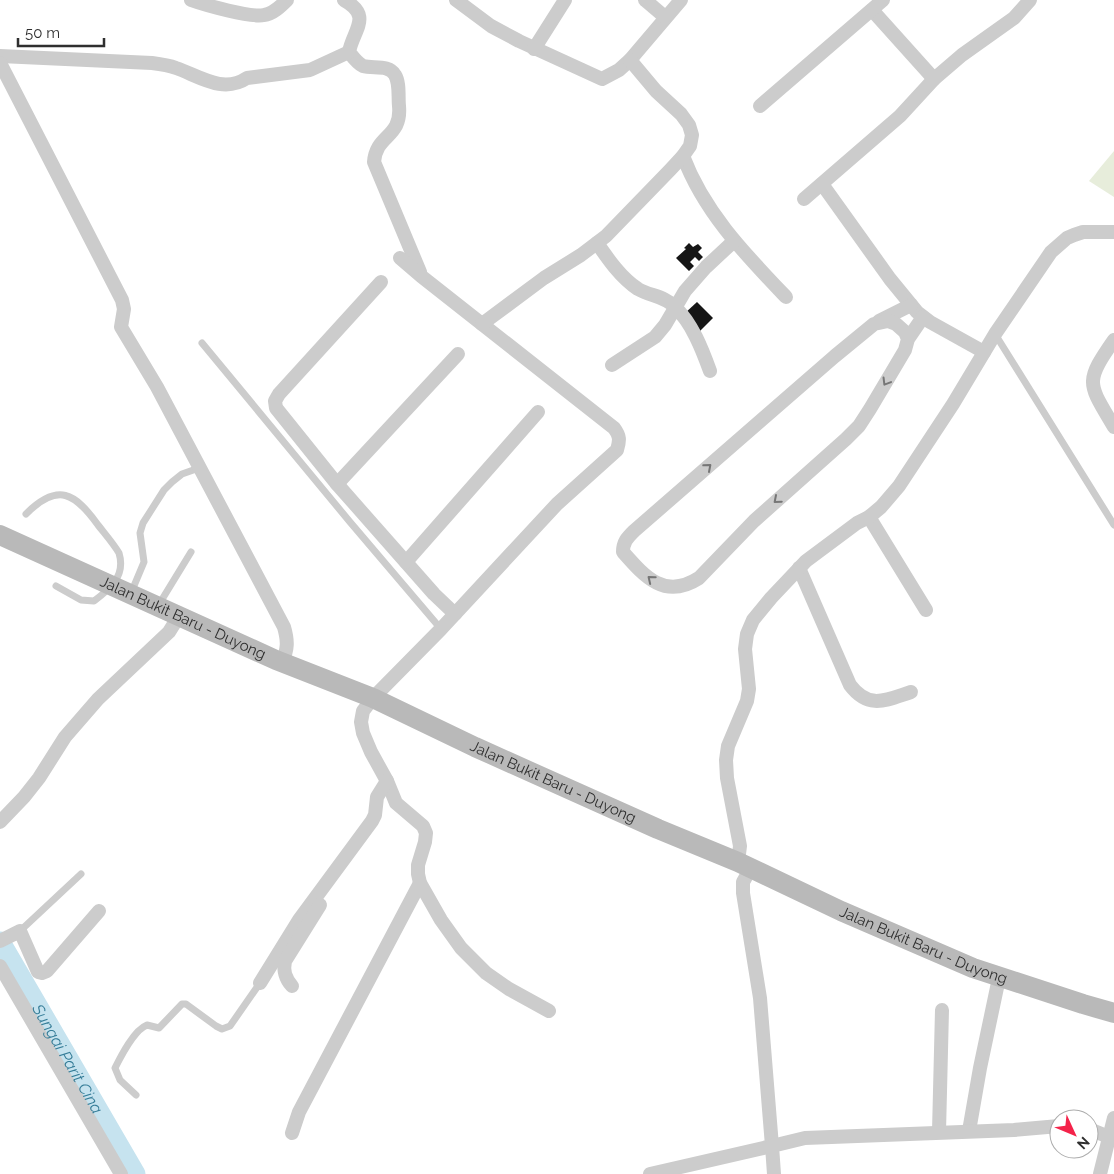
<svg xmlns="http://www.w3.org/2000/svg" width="1114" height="1174" font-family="Raleway,sans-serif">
	<rect width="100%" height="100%" fill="#fff"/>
	<polygon fill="#e7eddb" points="1114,151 1114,197 1089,181"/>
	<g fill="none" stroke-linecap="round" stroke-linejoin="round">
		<path stroke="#c6e3ef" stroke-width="21" id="s1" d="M0,942L135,1174"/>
	</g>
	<g fill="#161616">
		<polygon points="689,243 693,247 698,244 702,248 698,252 703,257 699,261 695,257 690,262 694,266 689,271 676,258 686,249 684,248"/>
		<polygon points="697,302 713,318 700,331 684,314"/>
	</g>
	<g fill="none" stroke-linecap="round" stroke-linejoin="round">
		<g stroke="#ccc" stroke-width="7">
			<polyline points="995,334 1114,525"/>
			<polyline points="202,343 350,522 441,629"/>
			<path d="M26,514C58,482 75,493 98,525C105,534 113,543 119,553C126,576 110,589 94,601L81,600L56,586"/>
			<polyline points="131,593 144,562 140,533 143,523 164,490 172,482 182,474 199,468"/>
			<polyline points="158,606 191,552"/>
			<polyline points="20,931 81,874"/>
			<path d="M136,1095L120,1080L115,1068C121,1056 134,1030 147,1025L159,1028L182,1004H186L216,1026L222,1029L230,1026L260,983"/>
		</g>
		<g stroke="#ccc" stroke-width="14">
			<path d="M191,0C205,5 251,18 264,15C273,14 281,6 287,0"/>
			<path d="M344,0C373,16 353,30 349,52C353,57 357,63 363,66C373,69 389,64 395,75C400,83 398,97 399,106C402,138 376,134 374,162L420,272"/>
			<polyline points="456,0 491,26 519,41 602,79 619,70 630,60 681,0"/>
			<polyline points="645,0 665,17"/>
			<polyline points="872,10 934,79"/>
			<polyline points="534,49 565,0"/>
			<path d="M0,56L152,63C160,64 168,65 176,68C199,76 223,94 247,78L310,70L349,52"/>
			<path d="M0,63L122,300L124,309L121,327L157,387L284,627C288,641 288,649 282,662"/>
			<polyline points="760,106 883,0"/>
			<path d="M683,156C704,212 745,254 786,297"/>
			<polyline points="822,184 890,279 917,312 930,322 984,352"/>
			<polyline points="804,199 900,116 934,79 962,55 1014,18 1030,0"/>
			<path d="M597,243C608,259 621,278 638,289C650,296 665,296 675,307C692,323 702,349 710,371"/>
			<path d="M400,258L421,276L614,428C620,436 620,440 617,450L557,504L441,629L373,698L363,711L361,722L363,733L371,752L387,781L396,803L423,826L426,833L425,842L418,865V874L420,883L441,920L461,948L486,973L509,989L549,1011"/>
			<polyline points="381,282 279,394 275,401 276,408 337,484 434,594 455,614"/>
			<polyline points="879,321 911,305"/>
			<polyline points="482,324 544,278 581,255 606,236 670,170 683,156 690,146 692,135 689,125 681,114 656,91 630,60"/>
			<path d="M908,339L905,332L896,324L888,321L874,324L835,356L634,531C627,538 623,542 623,552C645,577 665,600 699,578L754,521L846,439L859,426L870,409L905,350L908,339L923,317"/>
			<path d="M1114,340C1084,383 1088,383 1114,427"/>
			<polyline points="612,365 655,337 665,325 685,291 706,267 734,241"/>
			<polyline points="337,484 458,354"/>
			<polyline points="869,517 926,610"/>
			<polyline points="406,562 538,412"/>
			<path d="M799,568L850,685C869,710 886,700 911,692"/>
			<polyline points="0,822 24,797 39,778 65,737 98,699 169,632 174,624 177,614"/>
			<polyline points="738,862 740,846 727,778 726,760 728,746 747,701 749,689 745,649 747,634 753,620 771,598 806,561 857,523 869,517 881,507 899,486 953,404 995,334 1051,252 1067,238 1074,235 1083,232 1114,232"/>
			<polyline points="0,941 20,931 38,972 42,973 47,971 99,911"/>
			<polyline points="0,966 121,1174"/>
			<polyline points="260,983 299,920 372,821 375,815 377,797 387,781"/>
			<path d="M292,986C285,978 283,971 285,961L320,905"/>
			<polyline points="1089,1129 1109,1137"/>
			<polyline points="969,1131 980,1068 999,978"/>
			<polyline points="939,1132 942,1010"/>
			<polyline points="292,1133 299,1112 420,883"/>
			<polyline points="650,1174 772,1146 760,998 743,893 743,882 751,868"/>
			<polyline points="774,1174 772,1146 805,1138 1014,1130 1059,1126"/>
			<polyline points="1100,1174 1114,1118"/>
		</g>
		<path stroke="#b9b9b9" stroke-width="20" id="s2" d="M0,535L276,660L373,698L475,747L658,829L738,862L841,911L973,968L1083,1004L1114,1013"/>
	</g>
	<defs><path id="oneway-chevron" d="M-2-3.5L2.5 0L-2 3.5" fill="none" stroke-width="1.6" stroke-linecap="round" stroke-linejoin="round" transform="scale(1.25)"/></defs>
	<g stroke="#767676">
		<use href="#oneway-chevron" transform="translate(886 382) rotate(121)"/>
		<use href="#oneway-chevron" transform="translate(708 467) rotate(-41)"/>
		<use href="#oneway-chevron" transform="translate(777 500) rotate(139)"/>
		<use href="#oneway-chevron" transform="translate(651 579) rotate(-141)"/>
	</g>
	<g text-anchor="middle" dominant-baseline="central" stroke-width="5" stroke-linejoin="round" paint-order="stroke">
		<g font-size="15" fill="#2f2f2f" stroke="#fff">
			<text stroke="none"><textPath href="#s2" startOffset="201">Jalan Bukit Baru - Duyong</textPath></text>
			<text stroke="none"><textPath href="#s2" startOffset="606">Jalan Bukit Baru - Duyong</textPath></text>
			<text stroke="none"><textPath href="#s2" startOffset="1011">Jalan Bukit Baru - Duyong</textPath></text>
		</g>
		<g font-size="16" font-style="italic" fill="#367d98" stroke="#fff">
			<text stroke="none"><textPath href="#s1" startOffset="135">Sungai Parit Cina</textPath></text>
		</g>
	</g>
	<g transform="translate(1074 1134) rotate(134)"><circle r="24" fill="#ffffff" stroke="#acacac"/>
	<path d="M0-4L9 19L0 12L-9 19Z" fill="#f4234a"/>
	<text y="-8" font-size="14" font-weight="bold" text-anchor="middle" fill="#2f2f2f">N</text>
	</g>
	<path d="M18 38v8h86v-8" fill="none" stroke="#2f2f2f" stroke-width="2.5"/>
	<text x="25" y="38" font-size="15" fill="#2f2f2f" stroke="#ffffff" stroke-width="4" paint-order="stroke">50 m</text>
</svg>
